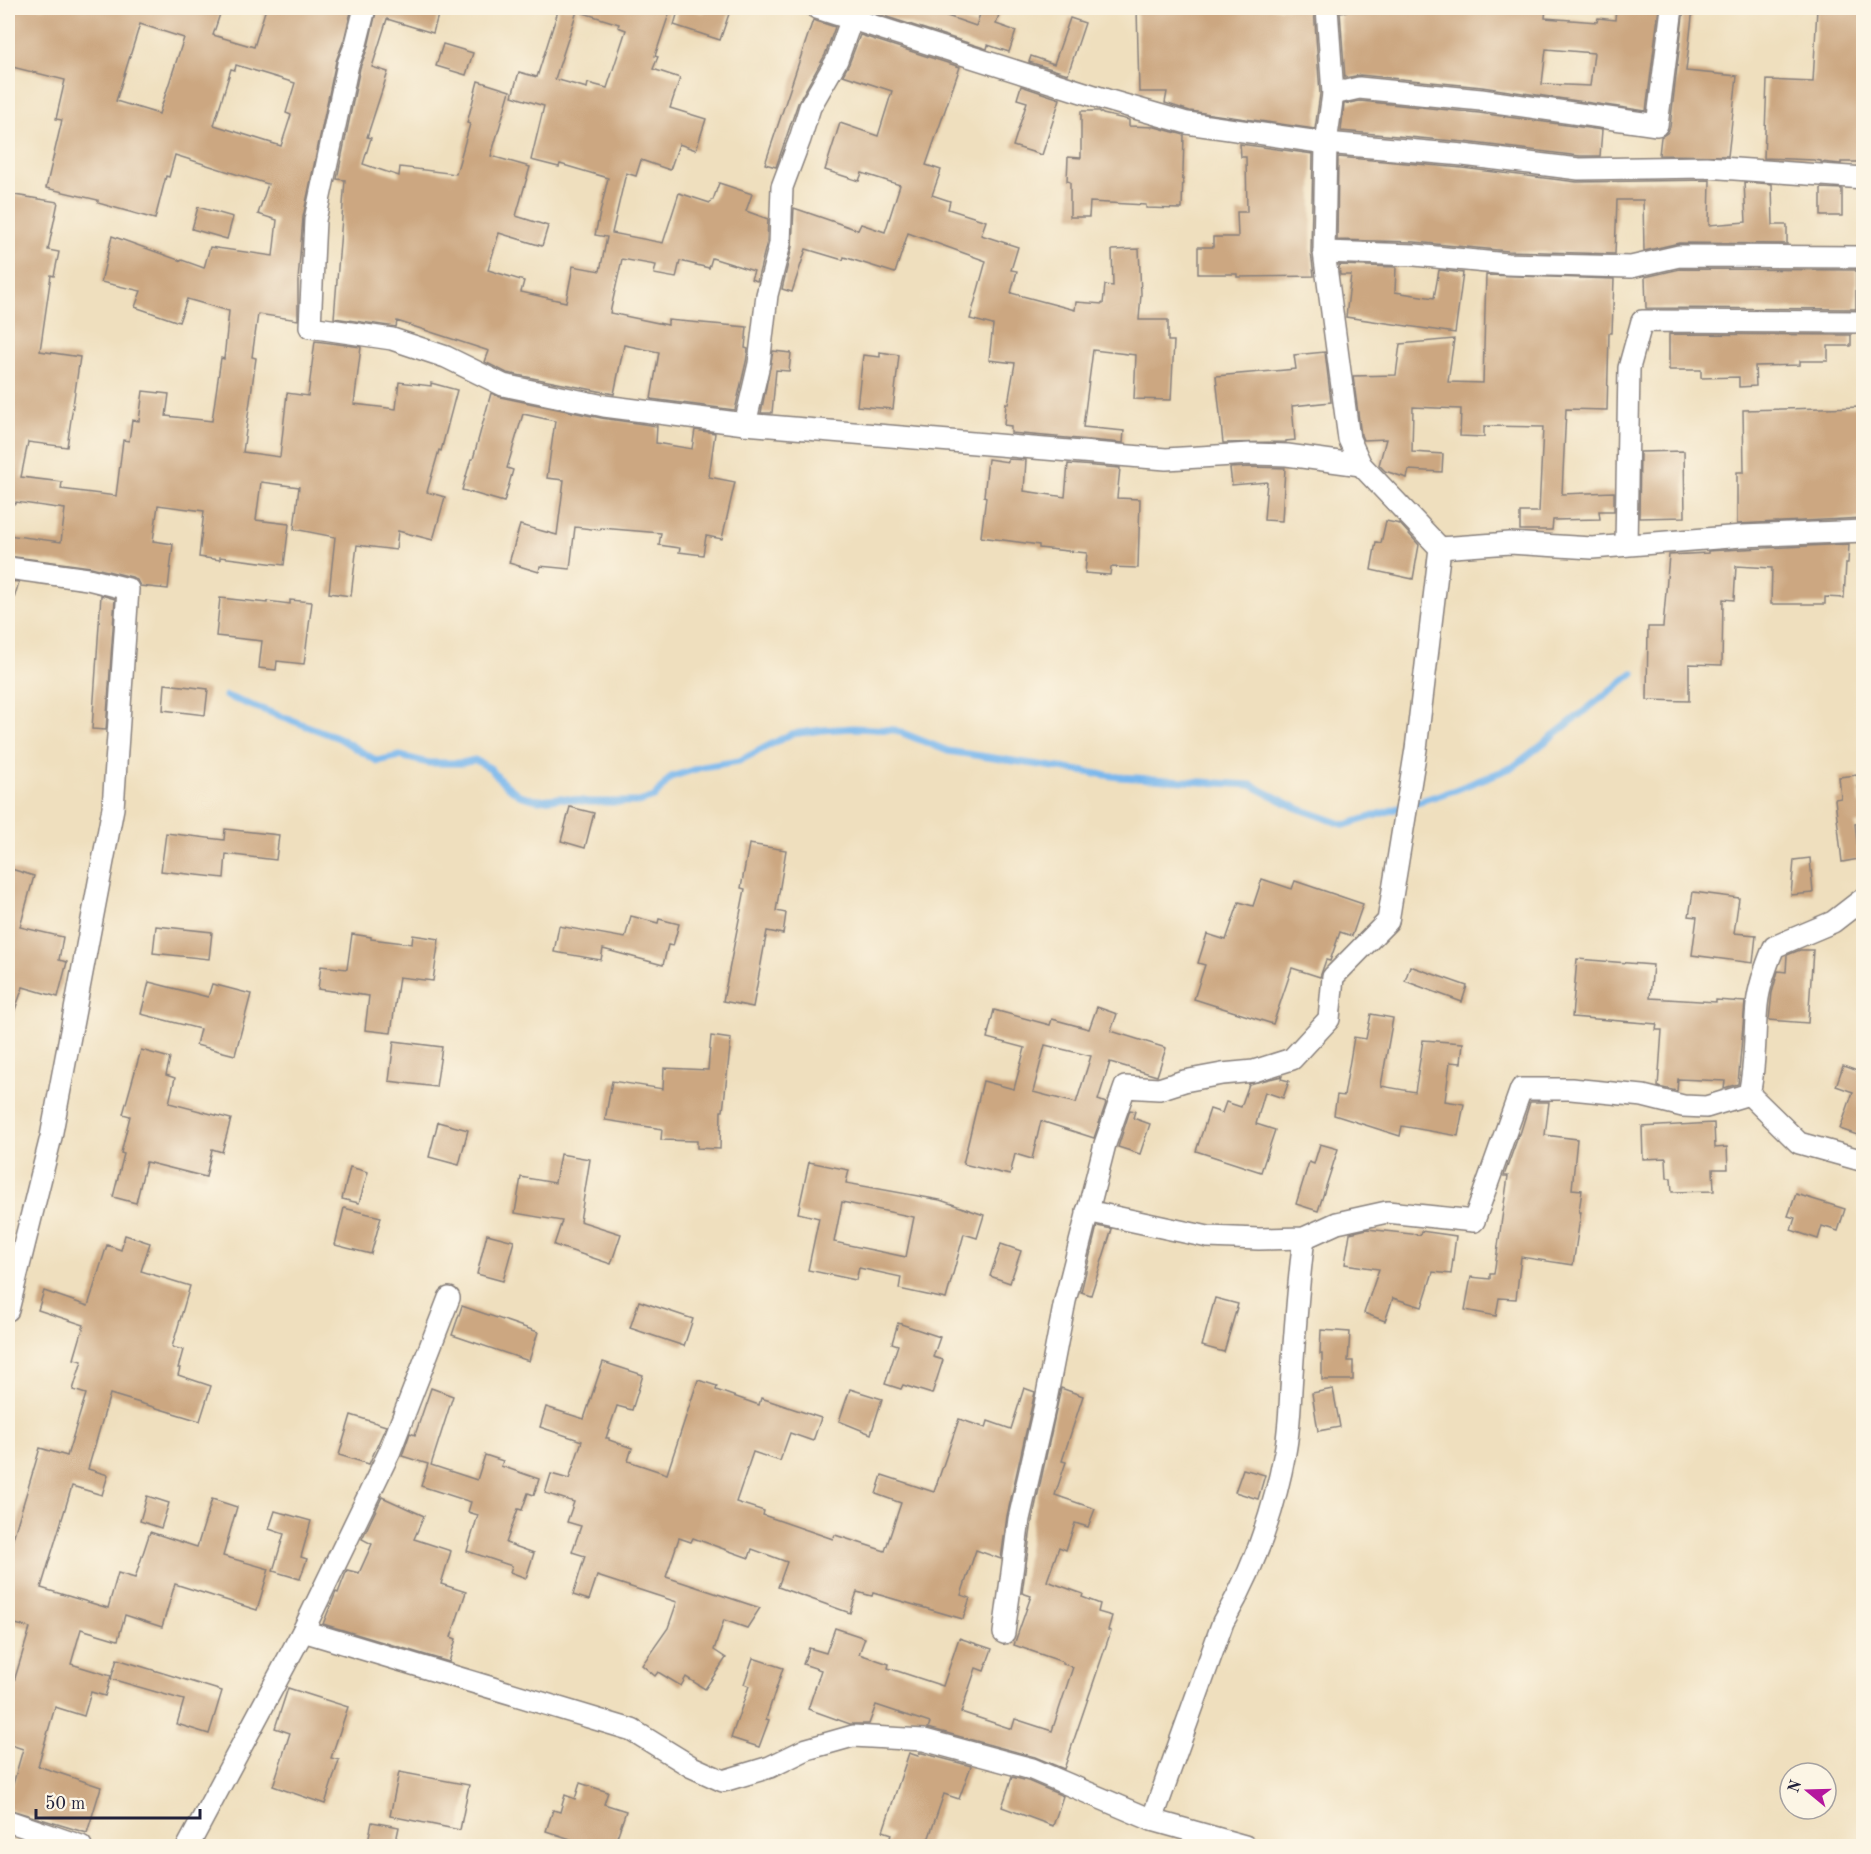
<svg xmlns="http://www.w3.org/2000/svg" width="1871" height="1854" font-family="'Old Standard TT',serif">
	<rect width="100%" height="100%" fill="#fcf5e5"/>
	<filter id="ink" filterUnits="userSpaceOnUse"><feTurbulence type="fractalNoise" baseFrequency=".0167" numOctaves="2"/><feDisplacementMap in="SourceGraphic" scale="12" xChannelSelector="R" yChannelSelector="G"/><feConvolveMatrix kernelMatrix="1 2 1 2 8 2 1 2 1" color-interpolation-filters="sRGB"/></filter>
	<filter id="wash" filterUnits="userSpaceOnUse"><feTurbulence type="fractalNoise" baseFrequency=".008" numOctaves="4" result="noise"/><feDisplacementMap in="SourceGraphic" scale="24" xChannelSelector="R" yChannelSelector="G"/><feGaussianBlur stdDeviation="1.35" result="paint"/><feColorMatrix in="noise" values="0 0 0 0 0 0 0 0 0 0 0 0 0 0 0 0 0 1.4 0 .05"/><feComposite in="paint" operator="in"/></filter>
	<g filter="url(#wash)">
		<rect width="100%" height="100%" fill="#efdfbe"/>
		<g fill="none" stroke-linecap="round" stroke-linejoin="round">
			<polyline stroke="#7ab8ed" stroke-width="7" points="226,696 339,738 377,761 400,756 429,763 462,763 475,760 490,768 501,781 519,795 538,800 561,798 589,802 639,802 654,797 671,777 702,767 739,761 791,734 822,730 853,728 895,730 948,751 1119,777 1251,785 1297,808 1345,825 1455,790 1513,767 1633,673"/>
		</g>
		<g id="blocks">
			<g fill="#cca781" fill-rule="evenodd">
				<path d="M8,8H222L213,35L254,47L266,8H352L344,40L336,61L303,217L298,281V320L258,314L252,357L256,358L243,452L280,457L287,393L308,396L315,341L361,347L354,404L396,409L399,382L431,386V383L457,390L441,451L439,450L427,492L445,497L433,540L398,531L396,550L357,545L351,596L329,593L335,537L294,529L299,487L261,482L256,520L289,524L284,565L220,557V560L199,557L204,511L158,505L153,541L173,544L168,589L140,586L137,580L132,577L91,567L8,556V535L61,542L65,509L16,502V504L8,503V194L58,202L48,250L59,252L54,276L51,275L40,351L80,357L67,447L28,442L21,477L62,482L61,489L116,496L123,440L129,441L132,420L139,421L143,391L169,394L166,416L212,421L221,358L224,359L229,311L187,299L179,322L135,307L141,291L101,282L112,236L181,261L182,260L204,268L210,247L273,256L277,220L258,214L268,184L175,155L169,177L166,176L155,219L98,203V200L46,188L62,120L56,119L65,80L8,66ZM140,24L184,38L159,114L116,101ZM236,65L295,83L286,113L291,115L281,146L214,125L231,69L235,70Z"/>
				<polygon points="377,8 440,8 433,33 387,19 372,67 388,72 367,137 371,138 363,164 399,176 400,167 456,174 470,124 467,123 478,81 510,91 491,156 530,167 516,216 548,226 542,246 499,233 488,270 524,281 521,292 566,302 573,266 600,271 607,237 595,235 608,178 560,164 559,167 531,160 544,106 512,96 519,72 537,77 559,8 578,8 555,79 587,88 588,83 607,88 626,30 618,27 619,24 580,12 580,8 671,8 655,56 658,57 653,69 680,78 670,108 706,119 696,150 679,144 670,170 641,160 636,176 626,173 612,233 663,243 679,193 710,203 711,200 713,200 719,183 752,194 746,211 768,219 767,242 757,281 751,279 754,271 712,258 709,268 680,261 676,278 654,274 656,265 622,259 610,313 668,325 668,320 747,327 745,348 748,349 746,362 735,410 651,399 659,352 624,345 614,394 507,373 485,362 489,351 397,321 396,327 334,318 345,180 337,179 360,68 368,47"/>
				<polygon points="679,8 687,8 703,13 705,8 731,8 720,40 674,25"/>
				<polygon points="859,8 935,8 933,11 976,26 982,8 1001,8 996,24 1016,31 1009,52 988,45 987,49"/>
				<polygon points="1137,8 1314,8 1320,94 1315,129 1190,111 1165,103 1167,92 1139,92"/>
				<path d="M1360,8L1419,11V8H1546L1545,18L1597,22L1598,18L1615,20L1616,8H1659L1646,111L1482,87L1360,75L1345,78L1340,12L1360,10ZM1546,49L1594,53L1590,86L1542,84Z"/>
				<polygon points="1684,8 1693,8 1686,71 1737,76 1728,156 1659,155 1661,137 1667,133 1670,127"/>
				<polygon points="1817,8 1863,8 1862,162 1841,162 1841,164 1821,162 1821,161 1814,160 1764,158 1767,80 1813,82"/>
				<polygon points="1070,18 1085,23 1068,74 1029,62 1031,56 1054,64"/>
				<polygon points="813,20 835,27 825,55 798,103 776,167 765,164"/>
				<polygon points="860,35 960,67 926,165 941,170 932,195 950,201 948,209 986,221 981,235 1018,247 1011,270 1017,271 1011,293 1075,310 1076,302 1103,304 1105,285 1113,286 1112,250 1139,249 1141,294 1139,320 1168,320 1168,341 1174,341 1171,400 1134,399 1136,355 1093,350 1083,427 1124,431 1123,443 1011,433 1011,426 1004,425 1006,403 1008,404 1015,363 989,360 993,325 970,319 986,261 908,233 895,273 844,257 843,260 806,249 792,292 782,289 792,247 794,208 858,230 861,224 885,232 900,185 862,173 859,181 825,170 840,123 878,136 892,91 843,75 849,64"/>
				<polygon points="443,44 473,53 466,75 436,66"/>
				<polygon points="1021,86 1060,99 1042,155 1013,146 1027,102 1017,99"/>
				<polygon points="1360,101 1479,113 1602,130 1600,156 1580,156 1465,142 1341,131 1344,104"/>
				<polygon points="1081,111 1099,111 1103,114 1129,120 1129,126 1155,127 1184,135 1182,209 1146,208 1146,205 1090,202 1089,217 1070,217 1070,182 1067,181 1068,157 1081,158"/>
				<polygon points="1240,144 1313,154 1311,252 1314,276 1237,277 1237,274 1198,274 1198,247 1213,247 1213,237 1238,237 1237,212 1247,212 1246,157 1241,157"/>
				<polygon points="1338,157 1462,168 1577,182 1710,180 1709,225 1746,222 1744,182 1772,184 1773,225 1787,225 1787,244 1679,243 1644,251 1643,200 1617,200 1615,254 1508,251 1415,242 1337,240"/>
				<polygon points="1821,188 1842,189 1842,216 1821,216"/>
				<polygon points="198,207 233,217 227,239 192,229"/>
				<polygon points="1339,265 1396,267 1395,292 1434,298 1439,270 1463,273 1455,333 1346,317 1351,275 1340,275"/>
				<polygon points="1680,269 1856,270 1856,309 1646,308 1645,277"/>
				<polygon points="1486,275 1614,279 1612,333 1609,333 1607,410 1566,409 1562,494 1614,492 1614,511 1599,511 1600,519 1553,520 1552,530 1520,530 1520,512 1539,512 1543,427 1484,426 1484,437 1460,436 1461,409 1413,407 1412,452 1443,454 1442,472 1409,470 1407,478 1385,471 1379,465 1386,439 1363,440 1361,435 1353,376 1396,375 1400,344 1454,339 1448,382 1483,383"/>
				<polygon points="1669,334 1851,335 1851,346 1828,346 1828,361 1800,361 1800,365 1755,366 1756,386 1739,387 1739,377 1701,378 1701,370 1669,370"/>
				<polygon points="773,351 791,353 789,371 776,370 772,413 761,413"/>
				<polygon points="880,352 899,355 893,409 857,406 863,355 880,357"/>
				<polygon points="1325,352 1331,402 1292,406 1295,440 1286,441 1286,442 1223,443 1216,376 1296,369 1294,355"/>
				<polygon points="491,393 500,397 601,418 657,426 656,443 692,449 695,430 715,433 709,477 735,482 722,539 706,536 703,555 679,552 680,548 659,545 661,533 601,528 600,530 575,527 570,569 540,566 539,572 509,563 520,525 557,535 564,480 547,478 555,421 523,414 507,468 513,470 504,502 462,490 471,459 473,459"/>
				<polygon points="1863,407 1863,518 1737,524 1737,472 1744,472 1743,410"/>
				<polygon points="1684,451 1685,517 1639,518 1640,452"/>
				<polygon points="988,459 1008,462 1008,459 1026,460 1024,491 1065,497 1068,464 1120,468 1117,498 1140,499 1138,568 1111,567 1110,575 1085,573 1087,553 1039,548 1039,545 981,537 986,497 984,496"/>
				<polygon points="1250,467 1285,468 1282,521 1264,520 1267,482 1232,485 1230,468"/>
				<polygon points="1386,521 1400,524 1419,545 1413,579 1371,570 1376,542 1381,543"/>
				<polygon points="1849,544 1848,563 1846,563 1844,598 1825,597 1825,604 1771,604 1772,568 1736,566 1734,600 1723,599 1722,665 1689,664 1689,701 1647,700 1648,627 1663,627 1669,555 1708,553 1708,551 1743,549"/>
				<polygon points="8,581 19,582 12,605 8,604"/>
				<polygon points="101,595 115,599 106,730 92,729"/>
				<polygon points="220,598 267,603 267,601 290,604 290,600 312,602 304,664 277,661 276,670 259,668 262,641 216,636"/>
				<polygon points="165,684 208,689 205,715 163,710"/>
				<polygon points="1857,775 1860,805 1863,805 1863,823 1855,824 1859,859 1842,862 1835,799 1841,798 1839,777"/>
				<polygon points="570,807 594,813 585,848 561,841"/>
				<polygon points="225,829 279,835 276,860 226,854 224,878 161,871 166,833 224,840"/>
				<polygon points="749,844 786,850 776,911 786,913 783,934 767,931 753,1007 723,1001 745,889 741,888"/>
				<polygon points="1810,858 1813,893 1791,895 1794,860"/>
				<polygon points="8,868 34,876 20,927 63,937 59,960 67,962 58,997 23,987 10,1024 8,1024"/>
				<polygon points="1262,879 1292,889 1295,881 1363,904 1352,936 1340,932 1330,961 1326,960 1320,977 1292,968 1273,1024 1194,999 1205,965 1198,963 1207,934 1226,940 1239,902 1253,906"/>
				<polygon points="1693,892 1739,898 1734,933 1756,935 1753,963 1692,955 1697,917 1689,916"/>
				<polygon points="631,916 658,923 659,919 679,924 673,946 668,945 663,965 603,949 601,960 554,952 559,926 625,938"/>
				<polygon points="156,926 212,932 209,959 153,953"/>
				<polygon points="352,934 371,937 371,939 412,944 413,935 439,939 433,981 399,977 391,1033 365,1030 369,996 318,989 321,966 347,969"/>
				<polygon points="1800,950 1813,950 1808,1023 1769,1020 1772,993 1778,971 1786,972 1787,955"/>
				<polygon points="1577,959 1653,965 1650,998 1716,1002 1716,1000 1745,1002 1738,1084 1724,1088 1725,1081 1678,1079 1677,1091 1658,1087 1662,1030 1656,1030 1657,1024 1572,1017"/>
				<polygon points="1410,966 1467,986 1462,1002 1405,981"/>
				<polygon points="149,982 208,997 212,984 251,994 235,1055 196,1045 200,1029 141,1014"/>
				<path d="M1097,1007L1117,1014L1111,1031L1166,1048L1157,1076L1110,1062L1098,1100L1106,1103L1094,1138L1041,1121L1032,1159L1015,1154L1010,1175L963,1164L983,1081L1014,1089L1025,1048L987,1038L994,1010L1050,1025L1052,1019L1089,1029ZM1045,1045L1091,1056L1076,1103L1033,1092Z"/>
				<polygon points="1371,1014 1393,1018 1381,1086 1415,1092 1423,1040 1463,1043 1461,1063 1450,1062 1445,1101 1464,1104 1458,1136 1402,1126 1400,1136 1334,1115 1337,1095 1344,1096 1354,1037 1366,1039"/>
				<polygon points="711,1036 731,1039 723,1111 721,1111 720,1149 697,1148 697,1141 661,1140 662,1129 605,1120 612,1081 663,1089 664,1068 708,1070"/>
				<polygon points="394,1041 442,1047 436,1087 389,1081"/>
				<polygon points="141,1050 170,1058 166,1075 175,1078 169,1103 231,1119 222,1152 212,1149 206,1177 146,1162 136,1203 113,1197 124,1154 121,1153 130,1116 123,1114"/>
				<polygon points="1843,1066 1860,1072 1861,1069 1863,1070 1863,1137 1840,1129 1853,1092 1836,1086"/>
				<polygon points="1282,1076 1281,1079 1289,1081 1283,1098 1265,1092 1256,1124 1275,1130 1261,1172 1196,1151 1210,1109 1222,1113 1226,1102 1241,1107 1249,1084"/>
				<polygon points="1530,1102 1549,1102 1545,1135 1577,1139 1572,1189 1582,1190 1579,1212 1581,1212 1573,1265 1521,1257 1516,1299 1499,1298 1496,1316 1465,1310 1471,1277 1490,1279 1490,1274 1494,1274 1508,1176 1504,1176 1505,1173 1519,1134 1520,1134"/>
				<polygon points="1130,1110 1135,1111 1133,1118 1150,1124 1140,1154 1118,1147"/>
				<polygon points="438,1122 468,1130 459,1165 429,1157"/>
				<polygon points="1714,1123 1715,1148 1727,1147 1728,1169 1713,1169 1714,1191 1672,1192 1671,1178 1667,1178 1666,1158 1643,1159 1642,1127"/>
				<polygon points="1320,1144 1338,1149 1318,1211 1296,1204 1309,1162 1314,1164"/>
				<polygon points="560,1154 590,1159 580,1221 621,1234 611,1264 554,1245 562,1221 515,1213 521,1177 555,1183"/>
				<path d="M809,1162L849,1170L846,1183L940,1200L984,1215L977,1238L964,1234L946,1299L899,1289L901,1277L859,1268L856,1280L808,1270L819,1218L798,1213ZM842,1202L914,1217L906,1257L834,1242Z"/>
				<polygon points="350,1167 368,1172 359,1203 342,1199"/>
				<polygon points="1796,1194 1845,1209 1838,1231 1822,1226 1818,1239 1791,1230 1795,1218 1788,1216"/>
				<polygon points="344,1208 381,1217 371,1254 335,1245"/>
				<polygon points="1097,1226 1112,1229 1091,1295 1081,1292"/>
				<polygon points="1367,1229 1420,1235 1421,1231 1456,1236 1451,1274 1433,1272 1422,1307 1393,1298 1385,1321 1364,1313 1379,1269 1345,1264 1350,1233"/>
				<polygon points="487,1234 514,1241 503,1281 477,1274"/>
				<polygon points="125,1235 150,1243 141,1271 190,1286 172,1347 183,1350 178,1368 180,1368 178,1375 211,1386 200,1421 110,1394 88,1469 108,1475 102,1495 72,1486 41,1588 108,1608 118,1573 135,1578 150,1532 197,1547 212,1499 237,1507 223,1556 269,1569 257,1610 175,1584 162,1627 125,1615 118,1640 81,1629 71,1664 111,1676 105,1696 91,1692 84,1716 55,1707 38,1766 101,1787 87,1833 8,1809 8,1802 23,1749 8,1744 8,1701 30,1628 8,1622 8,1555 40,1448 67,1456 86,1394 73,1390 82,1361 74,1359 84,1325 38,1310 44,1291 88,1306 107,1245 121,1250"/>
				<polygon points="1001,1244 1021,1251 1010,1283 990,1276"/>
				<polygon points="1215,1298 1238,1304 1224,1352 1202,1346"/>
				<polygon points="639,1301 693,1319 684,1346 630,1328"/>
				<polygon points="462,1306 538,1332 529,1361 452,1335"/>
				<polygon points="898,1323 940,1337 933,1357 943,1360 932,1394 903,1385 901,1389 885,1384 898,1345 892,1343"/>
				<polygon points="1321,1330 1350,1332 1348,1361 1353,1361 1353,1380 1322,1380 1322,1354 1320,1354"/>
				<polygon points="603,1362 643,1375 632,1410 617,1406 606,1438 609,1438 609,1440 632,1448 628,1461 667,1474 698,1380 717,1386 716,1390 759,1405 761,1398 821,1418 813,1441 790,1433 780,1461 753,1452 736,1502 764,1511 763,1515 833,1539 835,1535 885,1551 901,1503 876,1494 882,1475 934,1492 959,1419 986,1428 988,1421 1011,1429 1024,1388 1035,1392 1007,1516 1001,1559 976,1550 961,1595 970,1598 963,1619 873,1593 872,1596 857,1592 850,1613 778,1587 787,1562 752,1549 749,1558 693,1538 691,1542 679,1538 666,1577 760,1608 747,1628 724,1620 714,1650 726,1658 705,1689 686,1677 681,1686 658,1672 655,1676 642,1665 668,1628 677,1602 597,1576 589,1600 573,1595 585,1556 572,1552 581,1526 567,1522 574,1502 545,1493 551,1474 569,1479 582,1441 540,1427 546,1407 584,1419"/>
				<polygon points="431,1388 453,1396 431,1465 477,1480 485,1455 503,1461 501,1466 539,1479 534,1495 528,1493 522,1510 518,1509 506,1543 534,1553 526,1578 510,1572 512,1566 467,1551 478,1515 468,1512 471,1502 421,1486 428,1464 402,1456 410,1433 415,1435"/>
				<polygon points="1061,1388 1083,1396 1062,1461 1066,1462 1055,1495 1095,1509 1088,1527 1075,1523 1066,1550 1059,1547 1047,1581 1083,1594 1082,1597 1100,1604 1098,1612 1112,1616 1108,1630 1111,1631 1064,1769 1035,1757 928,1728 930,1723 876,1705 869,1724 850,1724 808,1709 821,1670 803,1664 809,1648 826,1653 835,1628 865,1638 859,1654 889,1664 888,1668 943,1686 959,1638 992,1649 984,1671 976,1668 961,1712 1012,1729 1015,1719 1052,1731 1073,1667 1063,1664 1063,1662 1014,1645 1031,1596 1022,1593 1032,1521"/>
				<polygon points="850,1389 882,1399 871,1434 839,1421"/>
				<polygon points="1333,1389 1340,1427 1318,1431 1312,1393"/>
				<polygon points="351,1415 386,1426 369,1464 339,1455"/>
				<polygon points="1243,1469 1265,1475 1258,1499 1235,1492"/>
				<polygon points="147,1496 169,1503 161,1528 140,1521"/>
				<polygon points="382,1497 424,1516 414,1539 451,1551 441,1584 466,1592 451,1637 456,1639 449,1662 323,1624 336,1592 338,1593 347,1570 359,1573 372,1544 362,1539"/>
				<polygon points="275,1511 311,1521 301,1557 307,1559 300,1579 273,1571 284,1534 269,1529"/>
				<polygon points="753,1658 783,1668 766,1719 769,1720 759,1747 731,1738 749,1686 744,1684"/>
				<polygon points="117,1659 222,1691 209,1734 177,1724 184,1700 111,1679"/>
				<polygon points="288,1688 348,1707 331,1758 339,1760 325,1804 273,1786 290,1733 275,1728"/>
				<polygon points="909,1753 918,1756 920,1753 922,1753 971,1766 959,1799 944,1794 926,1846 887,1846 892,1834 883,1831"/>
				<polygon points="399,1772 469,1785 460,1830 390,1816"/>
				<polygon points="1012,1777 1028,1781 1063,1796 1053,1826 1002,1807"/>
				<polygon points="580,1783 608,1792 604,1804 626,1811 614,1846 592,1846 546,1831 553,1810 560,1812 565,1795 575,1799"/>
				<polygon points="372,1822 399,1827 395,1846 367,1846"/>
			</g>
		</g>
	</g>
	<g filter="url(#ink)">
		<use href="#blocks" fill-opacity="0" stroke="#88807c" stroke-width="1.5"/>
		<g fill="none" stroke-linecap="round" stroke-linejoin="round">
			<defs>
				<g id="street">
					<polyline points="365,8 356,44 348,64 315,220 310,327 392,339 446,357 503,385 604,406 745,424 759,364 767,295 780,244 782,187 800,139 810,107 837,60 852,18"/>
					<polyline points="817,8 1107,100 1187,123 1326,143 1463,155 1579,169 1706,167 1864,178"/>
					<polyline points="1333,94 1359,88 1481,100 1657,125 1672,8"/>
					<polyline points="1324,252 1415,255 1507,264 1631,267 1679,256 1864,257"/>
					<polyline points="745,424 1166,459 1250,454 1287,455 1361,465"/>
					<polyline points="1626,545 1629,368 1642,321 1864,322"/>
					<polyline points="1440,548 1510,543 1592,548 1742,536 1864,531"/>
					<polyline points="8,568 88,579 128,589 113,808 51,1137 8,1310"/>
					<polyline points="1749,1094 1799,1143 1864,1161"/>
					<path d="M1087,1211L1208,1237L1259,1239L1304,1238L1337,1223L1387,1212L1474,1221L1521,1089H1571L1643,1096L1683,1106L1706,1107L1749,1094C1756,1065 1754,1035 1757,1005C1759,985 1766,966 1774,947L1833,922L1864,898"/>
					<polyline points="303,1631 632,1730 692,1767 723,1781 770,1767 807,1749 853,1736 924,1740 1032,1769 1152,1820 1245,1846"/>
					<polyline points="1004,1633 1019,1519 1045,1405 1065,1301 1105,1144 1125,1087 1159,1089 1184,1081 1222,1074 1254,1071 1292,1059 1329,1019 1333,977 1388,921 1416,749 1440,548 1361,465 1349,439 1324,252 1326,143 1333,94 1327,8"/>
					<path d="M1152,1820L1223,1622C1254,1569 1274,1512 1285,1452C1290,1427 1290,1400 1292,1374C1295,1329 1298,1284 1304,1238"/>
					<polyline points="8,1821 81,1846"/>
					<polyline points="188,1846 303,1631 390,1451 449,1298"/>
				</g>
			</defs>
			<use href="#street" stroke="#88807c" stroke-width="24"/>
			<use href="#street" stroke="#fff" stroke-width="21"/>
		</g>
	</g>
	<rect width="1871" height="1854" fill="none" stroke="#fcf5e5" stroke-width="30"/>
	<g transform="translate(1808 1791) rotate(289)"><circle r="28" fill="#fcf5e5" stroke="#a5a1a1" stroke-width="1.5"/>
	<path d="M0-4.5L10 22L0 15L-10 22Z" fill="#b5179e"/>
	<text y="-9" font-size="16" font-weight="bold" text-anchor="middle" fill="#22223b">N</text>
	</g>
	<path d="M36 1809v9h164v-9" fill="none" stroke="#22223b" stroke-width="3"/>
	<text x="45" y="1809" font-size="18" fill="#22223b" stroke="#fcf5e5" stroke-width="4.5" paint-order="stroke">50 m</text>
</svg>
